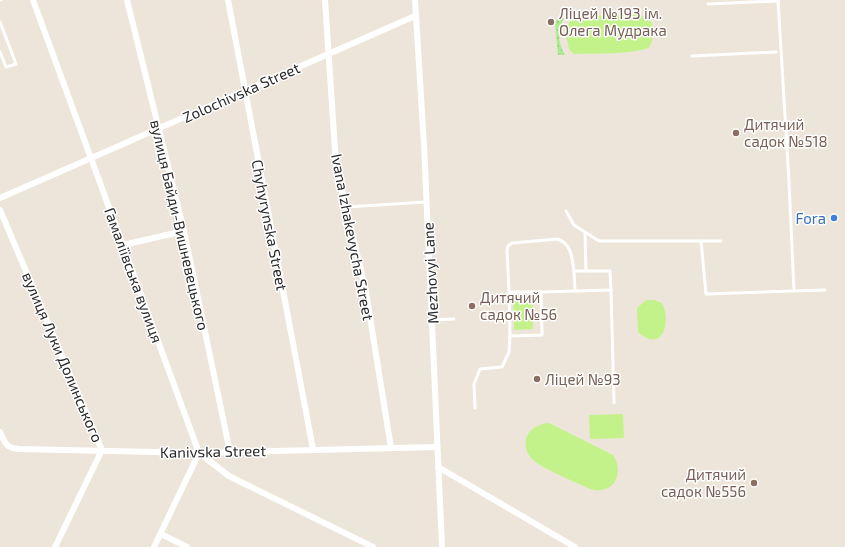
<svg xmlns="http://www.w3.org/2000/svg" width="845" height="547" font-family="'Exo 2',sans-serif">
	<defs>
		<pattern id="grass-dots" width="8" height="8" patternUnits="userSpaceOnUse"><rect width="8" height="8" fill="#adea90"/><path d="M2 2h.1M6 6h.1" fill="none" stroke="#95c97c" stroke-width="1.8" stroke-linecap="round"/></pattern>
	</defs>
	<rect width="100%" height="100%" fill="#ede5d9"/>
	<path fill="url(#grass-dots)" d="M560,18H564C557,31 558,43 565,55H558L555,23L557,19Z"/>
	<g fill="#c4f28a">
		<path d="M638,14L651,21C654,31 654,38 649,48C626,55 598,53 574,54L569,49L565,31L571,19L578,16Z"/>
		<polygon points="533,297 533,329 514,330 513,298"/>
		<path d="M646,300H654L662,303C672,322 662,354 638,332L637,308Z"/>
		<polygon points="623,414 624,438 590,439 589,415"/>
		<path d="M547,423L551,424L613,455C625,473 614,496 590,489C578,483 540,468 532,459C526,453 524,444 527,436C531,428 538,425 547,423Z"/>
	</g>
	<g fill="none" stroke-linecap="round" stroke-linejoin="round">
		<g stroke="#fff" stroke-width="3">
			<polyline points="0,0 1,0"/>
			<polyline points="778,0 789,182 794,291"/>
			<polyline points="708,4 778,1"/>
			<polyline points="0,22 16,64 6,67 0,52"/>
			<polyline points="692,56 776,52"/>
			<polyline points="346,207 426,202"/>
			<polyline points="566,211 574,225 599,241 721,241"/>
			<polyline points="585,233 586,271"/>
			<polyline points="701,241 706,294 825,290"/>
			<polyline points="575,291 574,271 610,271 611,290"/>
			<path d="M509,292L507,250L508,246L512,243L558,239C572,245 572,258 574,271"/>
			<polyline points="432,320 454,319"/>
			<polyline points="510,336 509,292 541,292"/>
			<polyline points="475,408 474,384 480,369 502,367 509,352 510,336 542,335 541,292 611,290 614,403"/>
		</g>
		<g stroke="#fff" stroke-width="6">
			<polyline points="33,0 199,453 154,547"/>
			<polyline points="127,0 184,231 230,452"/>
			<polyline points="228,0 313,449"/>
			<polyline points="325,0 336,165 366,292 391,448"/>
			<polyline points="415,0 424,145 442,547"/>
			<polyline points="0,198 415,16"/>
			<polyline points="0,210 102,450 55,547"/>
			<polyline points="123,245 184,231"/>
			<path d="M0,432C5,443 6,448 19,449L199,453L437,447"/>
			<polyline points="199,453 229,476 373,547"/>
			<polyline points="438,467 575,547"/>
			<polyline points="161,534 187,547"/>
		</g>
	</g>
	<g fill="#8d6e63" stroke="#fff" stroke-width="1.5">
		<circle cx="551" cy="22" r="4"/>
		<circle cx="736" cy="133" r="4"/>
		<circle cx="472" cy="306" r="4"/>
		<circle cx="537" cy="379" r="4"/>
		<circle cx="754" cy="483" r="4"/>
	</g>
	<circle fill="#3f7fe0" stroke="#fff" stroke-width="1.5" cx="834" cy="218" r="4"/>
	<g text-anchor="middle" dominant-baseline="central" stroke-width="3" stroke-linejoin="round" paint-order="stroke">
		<g font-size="15" fill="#785e54" stroke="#fff" text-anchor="start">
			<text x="559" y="13">Ліцей №193 ім.<tspan x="559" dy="17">Олега Мудрака</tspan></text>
			<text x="744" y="124">Дитячий<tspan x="744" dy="17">садок №518</tspan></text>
			<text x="480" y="297">Дитячий<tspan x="480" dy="17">садок №56</tspan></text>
			<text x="545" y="379">Ліцей №93</text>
			<text x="746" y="474" text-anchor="end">Дитячий<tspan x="746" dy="17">садок №556</tspan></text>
		</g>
		<g font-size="15" fill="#292929" stroke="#fff">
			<text transform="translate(241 92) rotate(-24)">Zolochivska Street</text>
			<text transform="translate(180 225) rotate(77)">вулиця Байди-Вишневецького</text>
			<text transform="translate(270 225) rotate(79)">Chyhyrynska Street</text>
			<text transform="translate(353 237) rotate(79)">Ivana Izhakevycha Street</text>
			<text transform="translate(430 273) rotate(-93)">Mezhovyi Lane</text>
			<text transform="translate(134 275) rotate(70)">Гамаліївська вулиця</text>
			<text transform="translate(63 357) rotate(67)">вулиця Луки Долинського</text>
			<text transform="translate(213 451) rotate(-1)">Kanivska Street</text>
		</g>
		<g font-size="15" fill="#366cbe" stroke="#fff" text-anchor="end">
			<text x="826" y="218">Fora</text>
		</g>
	</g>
</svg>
